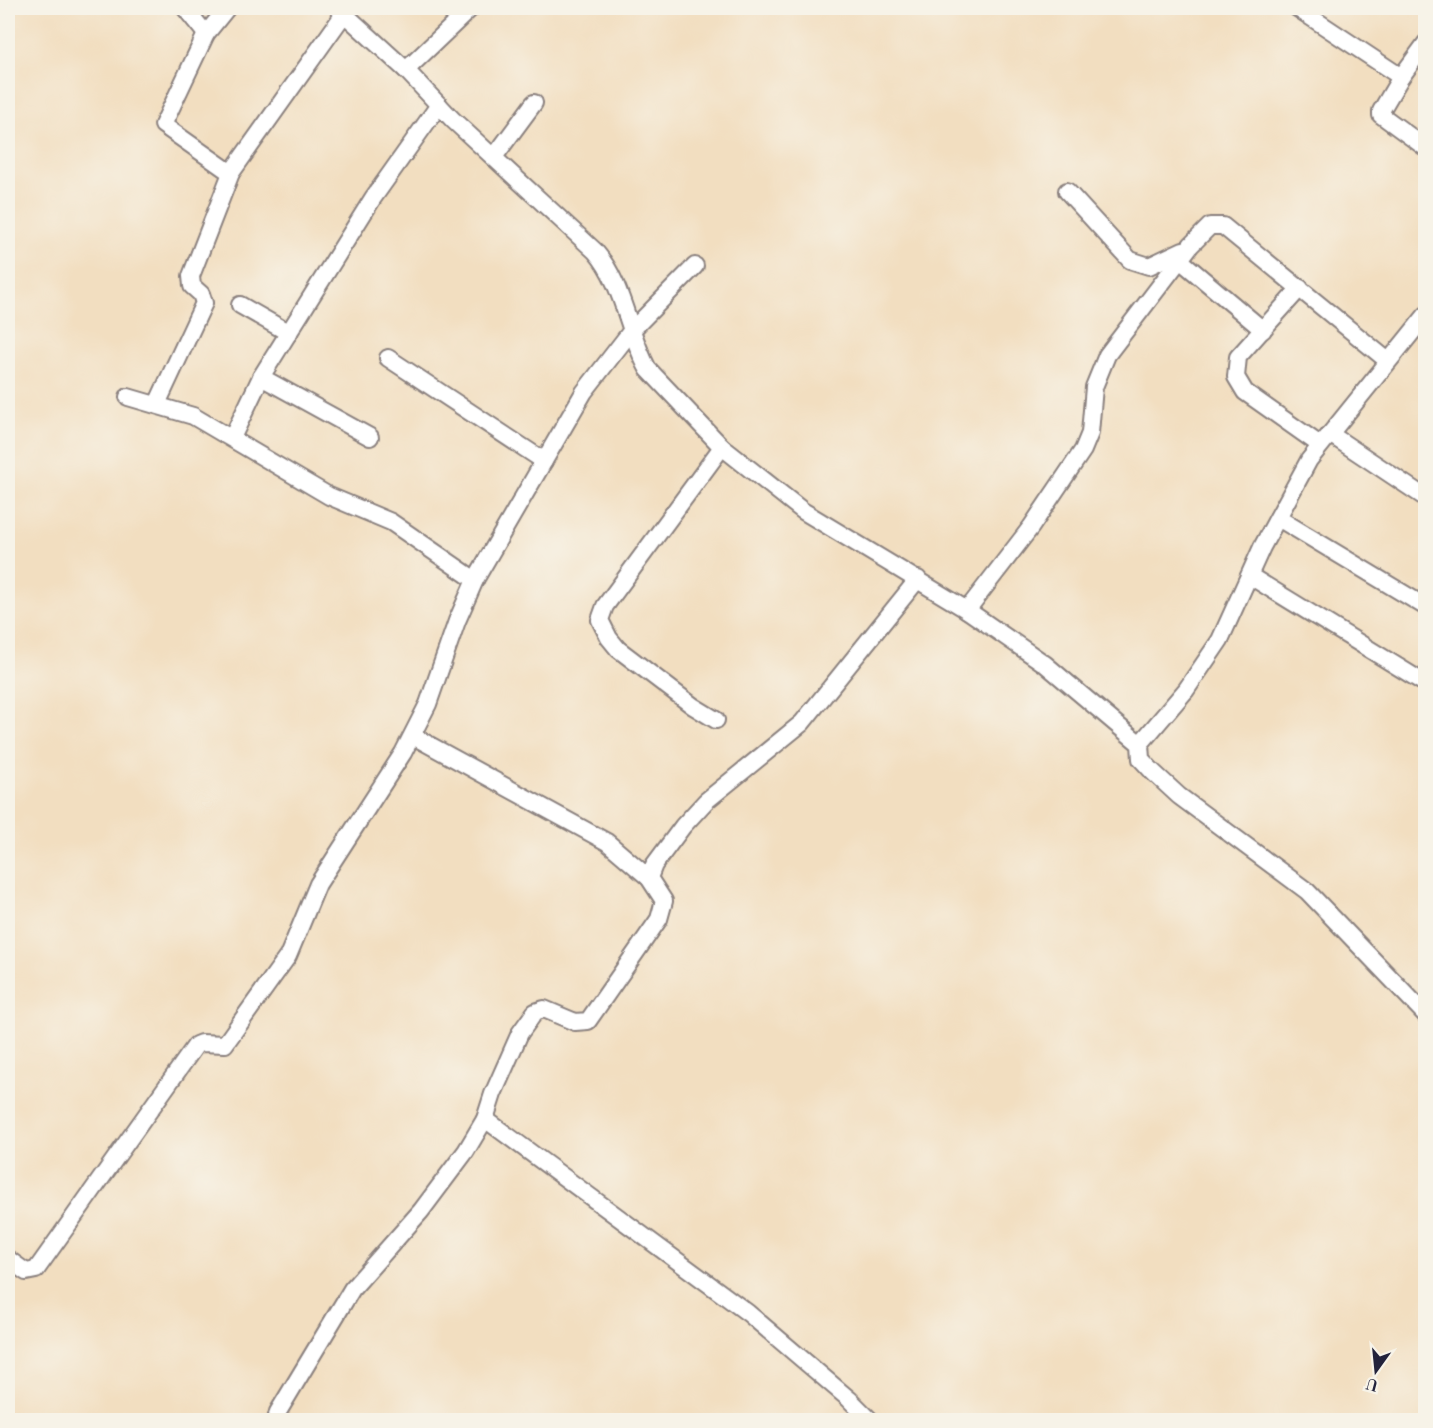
<svg xmlns="http://www.w3.org/2000/svg" width="1433" height="1428" font-family="'Old Standard TT',serif">
	<rect width="100%" height="100%" fill="#f7f3e8"/>
	<filter id="ink" filterUnits="userSpaceOnUse"><feTurbulence type="fractalNoise" baseFrequency=".0167" numOctaves="2"/><feDisplacementMap in="SourceGraphic" scale="12" xChannelSelector="R" yChannelSelector="G"/><feConvolveMatrix kernelMatrix="1 2 1 2 8 2 1 2 1" color-interpolation-filters="sRGB"/></filter>
	<filter id="wash" filterUnits="userSpaceOnUse"><feTurbulence type="fractalNoise" baseFrequency=".008" numOctaves="4" result="noise"/><feDisplacementMap in="SourceGraphic" scale="24" xChannelSelector="R" yChannelSelector="G"/><feGaussianBlur stdDeviation="1.35" result="paint"/><feColorMatrix in="noise" values="0 0 0 0 0 0 0 0 0 0 0 0 0 0 0 0 0 1.4 0 .05"/><feComposite in="paint" operator="in"/></filter>
	<g filter="url(#wash)">
		<rect width="100%" height="100%" fill="#f2dec0"/>
	</g>
	<g filter="url(#ink)">
		<g fill="none" stroke-linecap="round" stroke-linejoin="round">
			<defs>
				<g id="minor">
					<polyline points="185,8 206,34"/>
					<polyline points="227,8 206,34 163,125 231,173"/>
					<path d="M338,8L406,70L453,120L595,251C624,284 627,331 648,369L722,447L803,511L967,610L1045,664L1140,744L1141,759L1153,772L1179,796L1307,891L1426,1015"/>
					<polyline points="1297,8 1401,77"/>
					<polyline points="1426,43 1401,77 1381,111 1381,115 1426,148"/>
					<polyline points="406,70 471,8"/>
					<polyline points="494,157 534,103"/>
					<polyline points="1067,191 1130,260 1149,266 1183,250"/>
					<polyline points="1180,260 1263,330"/>
					<polyline points="1300,288 1238,357 1236,377 1245,392 1320,445"/>
					<polyline points="240,305 289,333"/>
					<polyline points="388,358 544,461"/>
					<polyline points="261,377 370,437"/>
					<polyline points="128,397 193,416 329,496 391,522 475,580"/>
					<polyline points="157,404 204,303 201,294 192,286 191,276 231,173 344,14"/>
					<polyline points="1330,434 1426,498"/>
					<polyline points="232,438 261,377 373,198 439,105"/>
					<polyline points="1278,518 1426,607"/>
					<polyline points="1250,576 1426,684"/>
					<polyline points="967,610 1031,527 1083,450 1090,433 1094,387 1107,355 1191,245 1210,226 1223,226 1388,361"/>
					<polyline points="716,720 693,706 618,649 609,638 600,620 605,606 722,447"/>
					<polyline points="413,736 607,842 649,878"/>
					<polyline points="1140,744 1186,690 1220,640 1262,547 1309,460 1426,315"/>
					<polyline points="485,1119 748,1313 849,1399 870,1420"/>
					<polyline points="8,1259 26,1272 36,1270 196,1045 201,1043 225,1044 288,956 318,884 403,753 428,704 457,621 475,580 584,392 632,330 695,266"/>
					<polyline points="276,1420 278,1412 352,1289 421,1211 466,1151 485,1119 493,1094 520,1033 535,1012 544,1009 575,1022 588,1021 659,919 664,901 649,878 654,865 683,826 706,801 802,723 918,579"/>
				</g>
			</defs>
			<use href="#minor" stroke="#8a807e" stroke-width="20"/>
			<use href="#minor" stroke="#fff" stroke-width="16"/>
		</g>
	</g>
	<rect width="1433" height="1428" fill="none" stroke="#f7f3e8" stroke-width="30"/>
	<g transform="translate(1376 1371) rotate(195)" stroke="#f7f3e8" stroke-width="4.5" paint-order="stroke">
	<path d="M0-4.5L10 22L0 15L-10 22Z" fill="#22223b"/>
	<text y="-9" font-size="16" font-weight="bold" text-anchor="middle" fill="#22223b">U</text>
	</g>
</svg>
